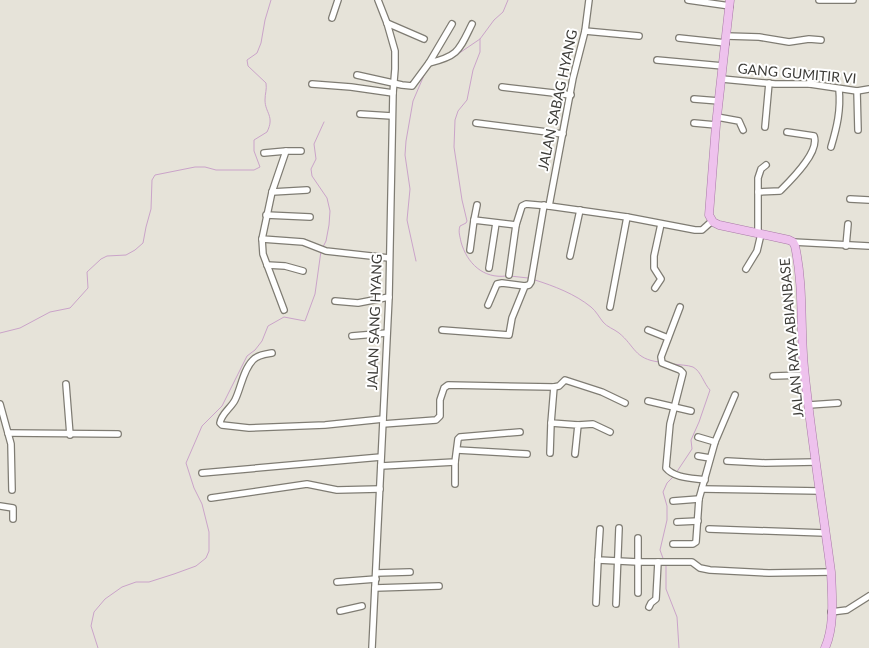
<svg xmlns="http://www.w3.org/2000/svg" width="869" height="648" font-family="Lato,sans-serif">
	<rect width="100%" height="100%" fill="#e6e3d9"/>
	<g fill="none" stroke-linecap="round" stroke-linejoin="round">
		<g stroke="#caa3c9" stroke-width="1">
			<path d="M480,39V52L473,70L467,100L458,111L455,120L454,147L462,200L467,221L466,223L460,226C458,232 460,236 461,242C467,263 483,279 506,276"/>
			<polyline points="455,56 480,39 494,20 503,12 508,0"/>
			<polyline points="323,247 326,241 329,225 330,211 327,198 312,176 311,169 316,159 314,144 324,122"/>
			<polyline points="416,261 407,220 410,189 405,155 406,141 413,101 425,73"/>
			<polyline points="510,276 528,278"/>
			<path d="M535,280C554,286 575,294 591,307C596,311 599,317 603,322C607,327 614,329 619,333C635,346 634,359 659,362"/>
			<path d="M0,333L20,328L50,312L70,308L88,288L87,272L101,259L107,256L126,255L135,250L143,243L146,227L151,209L152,180L155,175L195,167H205L216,170H254L260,167L254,151V140L267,132C275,116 265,113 265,100C265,93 267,90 266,83L248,66L247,60L257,53L261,43L265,20L271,0"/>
			<path d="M673,364C679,365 688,365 693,367C701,371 704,384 710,390L699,422L691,440L692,449L676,473"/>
			<polyline points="664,561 660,550 667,520 667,506 663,492 667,483 674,476"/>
			<polyline points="666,565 666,589 677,617 679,648"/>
			<polyline points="98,648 91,626 94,612 105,599 122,587 136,582 149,582 174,574 196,566 206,558 209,551 209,532 202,504 194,488 186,463 202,426 222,406 247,356 255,350 262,341 268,326 284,317 305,321 315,294 321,251"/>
		</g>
		<defs>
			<g id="minor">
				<polyline points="688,0 730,6"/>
				<polyline points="819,0 853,0"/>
				<polyline points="332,18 338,0"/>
				<polyline points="387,23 424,39"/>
				<polyline points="585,31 639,36"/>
				<polyline points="726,36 759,37 789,42 809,39 821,40"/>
				<polyline points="679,38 726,43"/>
				<polyline points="657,60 723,66"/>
				<polyline points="429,63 452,24"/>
				<polyline points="810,74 810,84"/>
				<path d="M357,75L402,85L412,86L429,63C459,56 459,50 472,24"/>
				<polyline points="722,79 775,84 810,84 857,91 869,89"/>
				<polyline points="312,84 351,87 393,93"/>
				<polyline points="502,87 571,95"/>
				<polyline points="857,91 858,130"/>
				<polyline points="694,99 719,101"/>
				<polyline points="360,114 392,116"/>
				<polyline points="717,117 739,121 743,130"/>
				<polyline points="476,123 563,134"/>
				<polyline points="694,123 716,125"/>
				<polyline points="765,127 769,83"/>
				<path d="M831,147C837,127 841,110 839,89"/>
				<polyline points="301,151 286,151 272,192 262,239 303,242 326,251 389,258"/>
				<polyline points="264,153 286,151"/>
				<polyline points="272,192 307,190"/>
				<path d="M758,192L780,191C791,180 820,152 814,136L787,132"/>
				<polyline points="850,199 869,200"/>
				<polyline points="549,206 573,78 585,31 589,0"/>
				<polyline points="266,215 310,217"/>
				<polyline points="474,220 477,205"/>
				<polyline points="758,233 758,178 761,169 766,165"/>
				<polyline points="262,239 263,254 284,310"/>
				<polyline points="793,242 869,246"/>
				<polyline points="846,246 848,224"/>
				<polyline points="470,250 474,220 516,225"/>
				<polyline points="570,256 580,210"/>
				<polyline points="267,265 285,266 303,271"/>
				<polyline points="489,268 496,223"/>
				<polyline points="746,269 757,251 761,234"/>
				<polyline points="509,275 516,225 522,206 526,204 549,206 627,217 695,230 702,230 712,221"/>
				<polyline points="655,288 661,279 654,268 654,256 661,224"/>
				<polyline points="335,301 358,303 389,297"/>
				<polyline points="488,305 497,284 502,283 525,286"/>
				<polyline points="610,307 627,217"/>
				<path d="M680,307L661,357L662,363L680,370L683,373L670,424L666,468C674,478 692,478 705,480"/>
				<polyline points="442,330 509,335 512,318 525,286 529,285 531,282 544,205"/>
				<polyline points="648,330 668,338"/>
				<polyline points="352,336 387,333"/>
				<path d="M272,353C266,354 257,355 253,360C243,370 241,388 235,400C231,408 221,414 220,423L222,425L249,428L325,425L383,419"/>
				<polyline points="773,376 805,375"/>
				<polyline points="66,384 70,435"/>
				<polyline points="554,387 559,386 565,380 602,392 625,403"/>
				<polyline points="648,401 691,411"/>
				<polyline points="0,404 11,444 12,490"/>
				<polyline points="809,405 838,403"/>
				<polyline points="383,424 436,420 440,416 440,400 444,388 448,385 554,387 551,423 578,425 575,454"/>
				<polyline points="578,425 593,424 610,432"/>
				<polyline points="8,433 118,434"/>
				<polyline points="698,437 715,442"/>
				<polyline points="457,450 527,454"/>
				<polyline points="550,453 551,423"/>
				<polyline points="698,456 710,458"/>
				<polyline points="727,461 765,463 816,462"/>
				<polyline points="455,462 455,484"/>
				<polyline points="381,466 455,462 458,439 460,437 520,432"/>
				<polyline points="202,473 381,457"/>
				<polyline points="702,489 820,491"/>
				<polyline points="211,498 307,484 337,490 380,489"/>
				<polyline points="673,501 699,499"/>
				<polyline points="0,506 13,508 13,519"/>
				<polyline points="677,522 698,521"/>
				<polyline points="600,529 598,560 638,562 692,562 700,568 710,570 769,573 831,572"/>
				<polyline points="709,529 825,533"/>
				<polyline points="673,544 693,544 696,542 699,499 715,442 735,395"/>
				<polyline points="376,573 410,572"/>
				<polyline points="337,582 376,579"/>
				<polyline points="375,588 439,586"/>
				<polyline points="638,593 638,538"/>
				<polyline points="596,603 598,560"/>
				<polyline points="616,604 619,528"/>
				<polyline points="649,607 651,603 656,599 658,562"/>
				<polyline points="340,611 362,606"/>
				<polyline points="831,612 847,610 869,596"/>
				<polyline points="372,648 389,297 393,93 395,69 395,51 387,23 378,0"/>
			</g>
			<path id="major" d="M730,0L716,125L709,215L713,222L719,225L789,240L793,242L795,246C804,287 800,327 804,368C811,436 822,504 831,572C832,596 835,626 825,648"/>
		</defs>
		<use href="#minor" stroke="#7f7c73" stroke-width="8"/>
		<use href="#major" stroke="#a879a6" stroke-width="9"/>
		<use href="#minor" stroke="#fff" stroke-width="5.5"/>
		<use href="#major" stroke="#eec2ed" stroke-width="8"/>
	</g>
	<g text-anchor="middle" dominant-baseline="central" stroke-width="4" stroke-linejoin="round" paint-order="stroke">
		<g font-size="14" fill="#3d3c38" stroke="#fff">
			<text transform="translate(797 73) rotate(5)">GANG GUMITIR VI</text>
			<text transform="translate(557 100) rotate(-78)">JALAN SABAG HYANG</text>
			<text transform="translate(374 322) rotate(-88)">JALAN SANG HYANG</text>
			<text transform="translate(791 338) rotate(-95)">JALAN RAYA ABIANBASE</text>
		</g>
	</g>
</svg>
